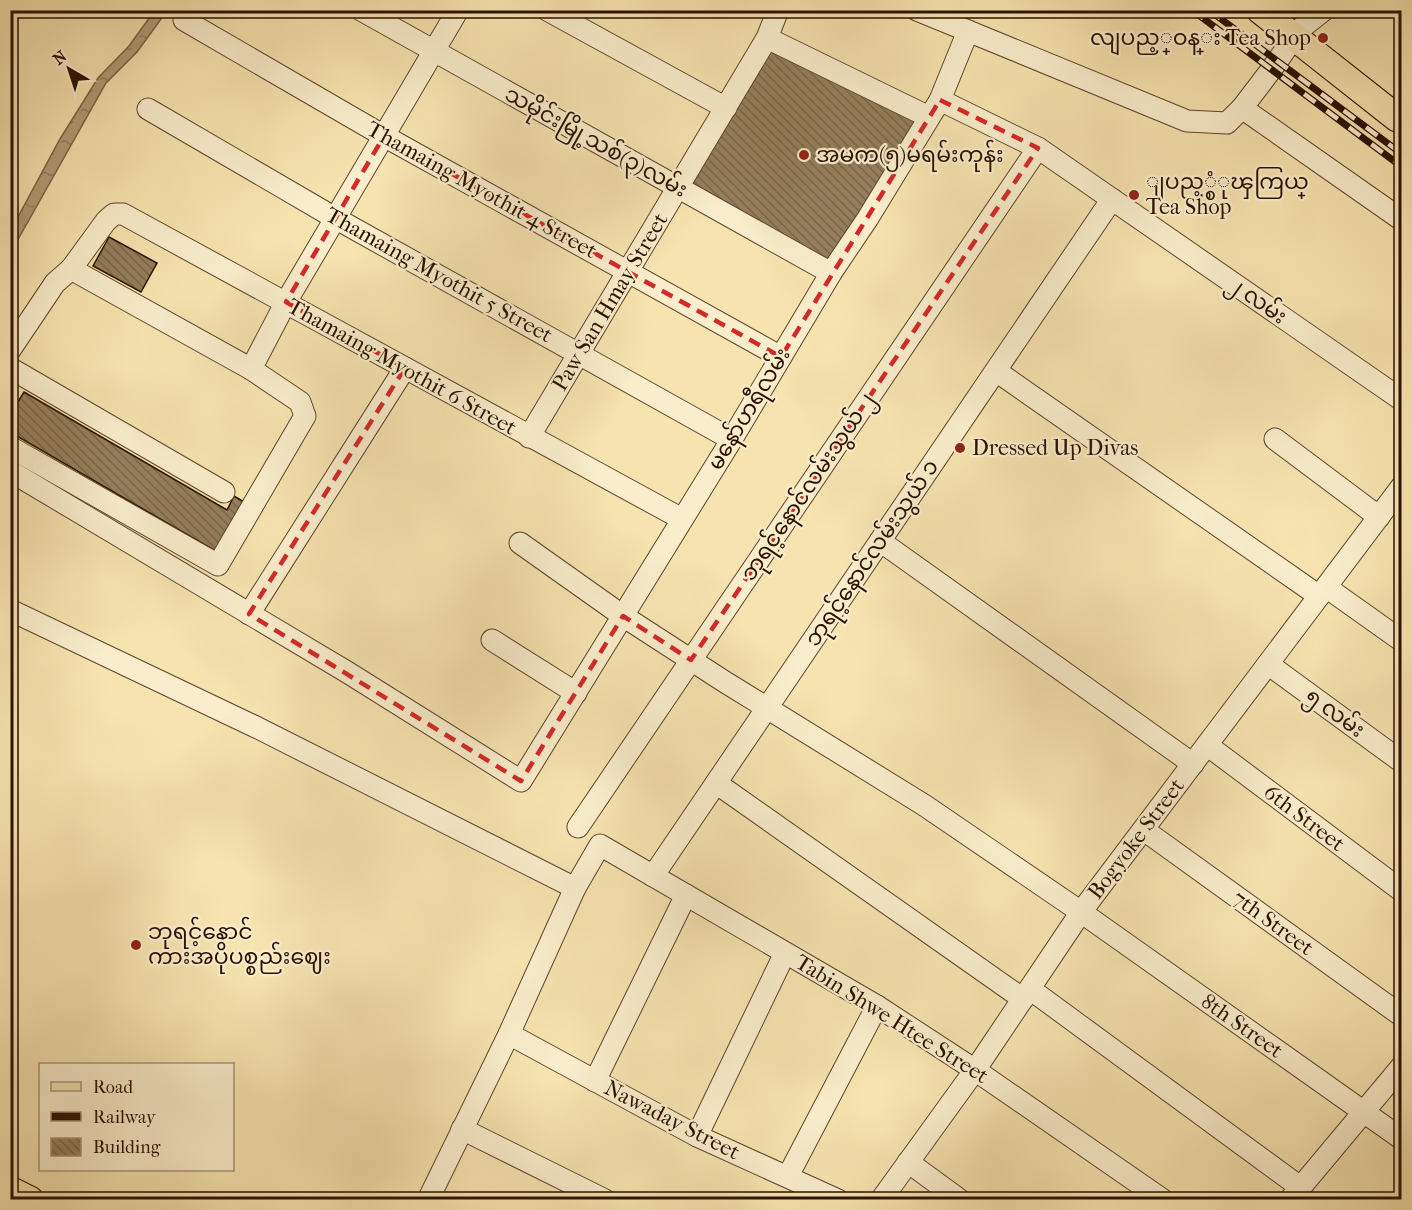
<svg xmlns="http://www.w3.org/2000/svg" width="1412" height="1210" font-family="'IM FELL French Canon','Noto Sans Myanmar',serif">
	<defs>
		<pattern id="water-ripples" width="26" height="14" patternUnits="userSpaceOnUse" patternTransform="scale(1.5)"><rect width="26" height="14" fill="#b09c74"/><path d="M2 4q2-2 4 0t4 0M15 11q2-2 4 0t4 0" fill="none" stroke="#8f7e5d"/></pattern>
		<pattern id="building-back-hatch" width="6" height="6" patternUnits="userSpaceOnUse" patternTransform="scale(1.5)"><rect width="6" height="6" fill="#947e5b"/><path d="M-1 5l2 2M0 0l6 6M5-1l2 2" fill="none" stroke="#796649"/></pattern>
	</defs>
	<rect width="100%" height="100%" fill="#f6e3af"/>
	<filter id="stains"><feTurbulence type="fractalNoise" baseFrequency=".00333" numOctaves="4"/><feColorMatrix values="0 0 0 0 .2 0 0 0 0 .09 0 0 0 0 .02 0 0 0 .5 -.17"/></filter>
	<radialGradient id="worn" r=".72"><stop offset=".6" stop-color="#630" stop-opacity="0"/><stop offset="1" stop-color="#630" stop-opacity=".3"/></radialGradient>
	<polygon fill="url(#water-ripples)" stroke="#7a6446" stroke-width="1.5" points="155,10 167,11 137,52 106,83 11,252 11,230 60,139 98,78 129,46"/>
	<g fill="url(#building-back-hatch)" stroke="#291100" stroke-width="1.5">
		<polygon points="771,46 923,120 832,263 687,186"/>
		<polygon points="109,237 157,263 141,292 93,266"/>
		<polygon points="24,392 227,510 234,496 248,504 219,553 10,432 10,415"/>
	</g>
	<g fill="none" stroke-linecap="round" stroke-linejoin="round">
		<defs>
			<g id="minor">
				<polyline points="190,10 184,20 384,136 781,357"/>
				<polyline points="361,10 831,273"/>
				<polyline points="547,10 726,108"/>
				<polyline points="917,10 1187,121 1227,123 1242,108 1271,70 1300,29 1324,10"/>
				<polyline points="767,38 929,117"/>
				<polyline points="940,100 1038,148 1402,400"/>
				<polyline points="1242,108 1402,220"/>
				<polyline points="148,109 335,218 731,439"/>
				<polyline points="71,269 106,221 114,214 123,214 682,519"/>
				<polyline points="10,350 55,283 71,269 251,369 300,402 305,416 218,565 10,447"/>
				<polyline points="10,368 224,492"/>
				<polyline points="251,369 286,302 458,10"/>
				<polyline points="996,371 1319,596"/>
				<polyline points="529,437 767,38 778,10"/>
				<polyline points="1275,439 1379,517"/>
				<polyline points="10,471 347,672 521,781 732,439 831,273 868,218 940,100 968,31"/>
				<polyline points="880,541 1193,764"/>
				<polyline points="520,543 623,616 725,682 924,805 1081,912 1402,1139"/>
				<polyline points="1326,587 1402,641"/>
				<polyline points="10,610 258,728 575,888"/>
				<polyline points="249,614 405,368"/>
				<polyline points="492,640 576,693"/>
				<polyline points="1268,664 1402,762"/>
				<polyline points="1207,745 1402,891"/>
				<polyline points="716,783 1023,999"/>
				<polyline points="578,827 1038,148"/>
				<polyline points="1144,830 1402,1016"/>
				<polyline points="653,876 1112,199"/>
				<polyline points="1030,989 1300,1187"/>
				<polyline points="509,1034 697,1136 838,1200"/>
				<polyline points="595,1081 686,895"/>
				<polyline points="462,1129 605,1200"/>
				<polyline points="697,1136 785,953"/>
				<polyline points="908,1162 960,1200"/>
				<polyline points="788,1176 877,1006"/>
				<polyline points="428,1200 509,1034 575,888 600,845 877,1006 975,1070 1163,1200"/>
				<polyline points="881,1200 975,1070 1081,912 1402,486"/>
				<polyline points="1290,1200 1402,1066"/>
			</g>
			<g id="major">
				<polyline points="1260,10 1397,118 1402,119"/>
				<polyline points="10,1190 30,1200"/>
			</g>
		</defs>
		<use href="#minor" stroke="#5c462c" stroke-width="23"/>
		<use href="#major" stroke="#291100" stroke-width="29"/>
		<use href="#minor" stroke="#f9edcb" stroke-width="21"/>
		<use href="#major" stroke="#f6e3af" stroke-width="27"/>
		<defs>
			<g id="rail">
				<polyline points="1192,10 1402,167"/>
				<polyline points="1209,10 1402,154"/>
			</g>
		</defs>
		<use href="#rail" stroke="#291100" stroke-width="7"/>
		<use href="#rail" stroke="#f9edcb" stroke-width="4.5" stroke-dasharray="14" stroke-linecap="butt"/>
	</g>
	<path fill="none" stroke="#d62828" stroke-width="4.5" stroke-dasharray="12 8" stroke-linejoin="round" d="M940,100L1038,148L691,660L623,616L521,781L249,614L405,368L286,302L384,136L781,357Z"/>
	<g fill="#8f2418" stroke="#f9edcb" stroke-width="2">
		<circle cx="1323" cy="38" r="6"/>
		<circle cx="804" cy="155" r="6"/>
		<circle cx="1134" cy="195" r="6"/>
		<circle cx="960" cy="448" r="6"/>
		<circle cx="136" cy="945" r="6"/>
	</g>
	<g text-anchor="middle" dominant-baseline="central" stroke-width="4.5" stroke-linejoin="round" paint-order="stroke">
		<g font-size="22" fill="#291100" stroke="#f9edcb" text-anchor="start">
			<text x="1311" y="38" text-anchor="end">လျပည့္ဝန္း Tea Shop</text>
			<text x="816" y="155">အမက(၅)မရမ်းကုန်း</text>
			<text x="1146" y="182">ျပည့္စံုၾကြယ္<tspan x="1146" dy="25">Tea Shop</tspan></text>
			<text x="972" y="448">Dressed Up Divas</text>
			<text x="148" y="932">ဘုရင့်နောင်<tspan x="148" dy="25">ကားအပိုပစ္စည်းဈေး</tspan></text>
		</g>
		<g font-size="22" fill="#291100" stroke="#f9edcb">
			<text transform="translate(596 142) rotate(29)">သမိုင်းမြို့သစ်(၃)လမ်း</text>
			<text transform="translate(482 190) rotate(29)">Thamaing Myothit 4 Street</text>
			<text transform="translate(439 275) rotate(29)">Thamaing Myothit 5 Street</text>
			<text transform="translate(1257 300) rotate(35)">၂ လမ်း</text>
			<text transform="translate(610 302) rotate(-59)">Paw San Hmay Street</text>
			<text transform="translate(402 367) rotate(29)">Thamaing Myothit 6 Street</text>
			<text transform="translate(749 409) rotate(-59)">မနော်ဟရီလမ်း</text>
			<text transform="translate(808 487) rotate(-56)">ဘုရင့်နောင်လမ်းသွယ် ၂</text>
			<text transform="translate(872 553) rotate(-56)">ဘုရင့်နောင်လမ်းသွယ် ၁</text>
			<text transform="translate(1335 713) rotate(36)">၅ လမ်း</text>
			<text transform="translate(1304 818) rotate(37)">6th Street</text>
			<text transform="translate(1136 839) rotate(-53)">Bogyoke Street</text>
			<text transform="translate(1273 923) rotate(36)">7th Street</text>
			<text transform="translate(892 1019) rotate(32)">Tabin Shwe Htee Street</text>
			<text transform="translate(1242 1026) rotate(35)">8th Street</text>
			<text transform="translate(672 1120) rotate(27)">Nawaday Street</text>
		</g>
	</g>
	<rect width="1412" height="1210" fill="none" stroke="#f6e3af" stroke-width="36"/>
	<rect x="12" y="12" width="1388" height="1186" fill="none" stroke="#291100" stroke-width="3"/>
	<rect x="18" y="18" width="1376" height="1174" fill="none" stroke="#291100" stroke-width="1.5"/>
	<rect x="39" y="1063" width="195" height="108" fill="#f9edcb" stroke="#a6957a" stroke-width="1.5"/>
	<rect x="51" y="1082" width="30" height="9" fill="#f6e3af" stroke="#a6957a" stroke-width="1.5"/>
	<text x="93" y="1093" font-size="18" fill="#291100">Road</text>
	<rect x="51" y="1112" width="30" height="9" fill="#291100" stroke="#a6957a" stroke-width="1.5"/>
	<text x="93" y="1123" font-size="18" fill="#291100">Railway</text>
	<rect x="51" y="1138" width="30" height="18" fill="url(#building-back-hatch)" stroke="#a6957a" stroke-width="1.5"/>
	<text x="93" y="1153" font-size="18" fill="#291100">Building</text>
	<g transform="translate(69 69) rotate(321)" stroke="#f9edcb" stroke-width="4.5" paint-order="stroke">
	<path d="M0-4.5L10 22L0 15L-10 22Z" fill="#291100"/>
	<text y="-9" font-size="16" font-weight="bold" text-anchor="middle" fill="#291100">N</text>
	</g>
	<rect width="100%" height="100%" filter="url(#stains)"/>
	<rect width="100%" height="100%" fill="url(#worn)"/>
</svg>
